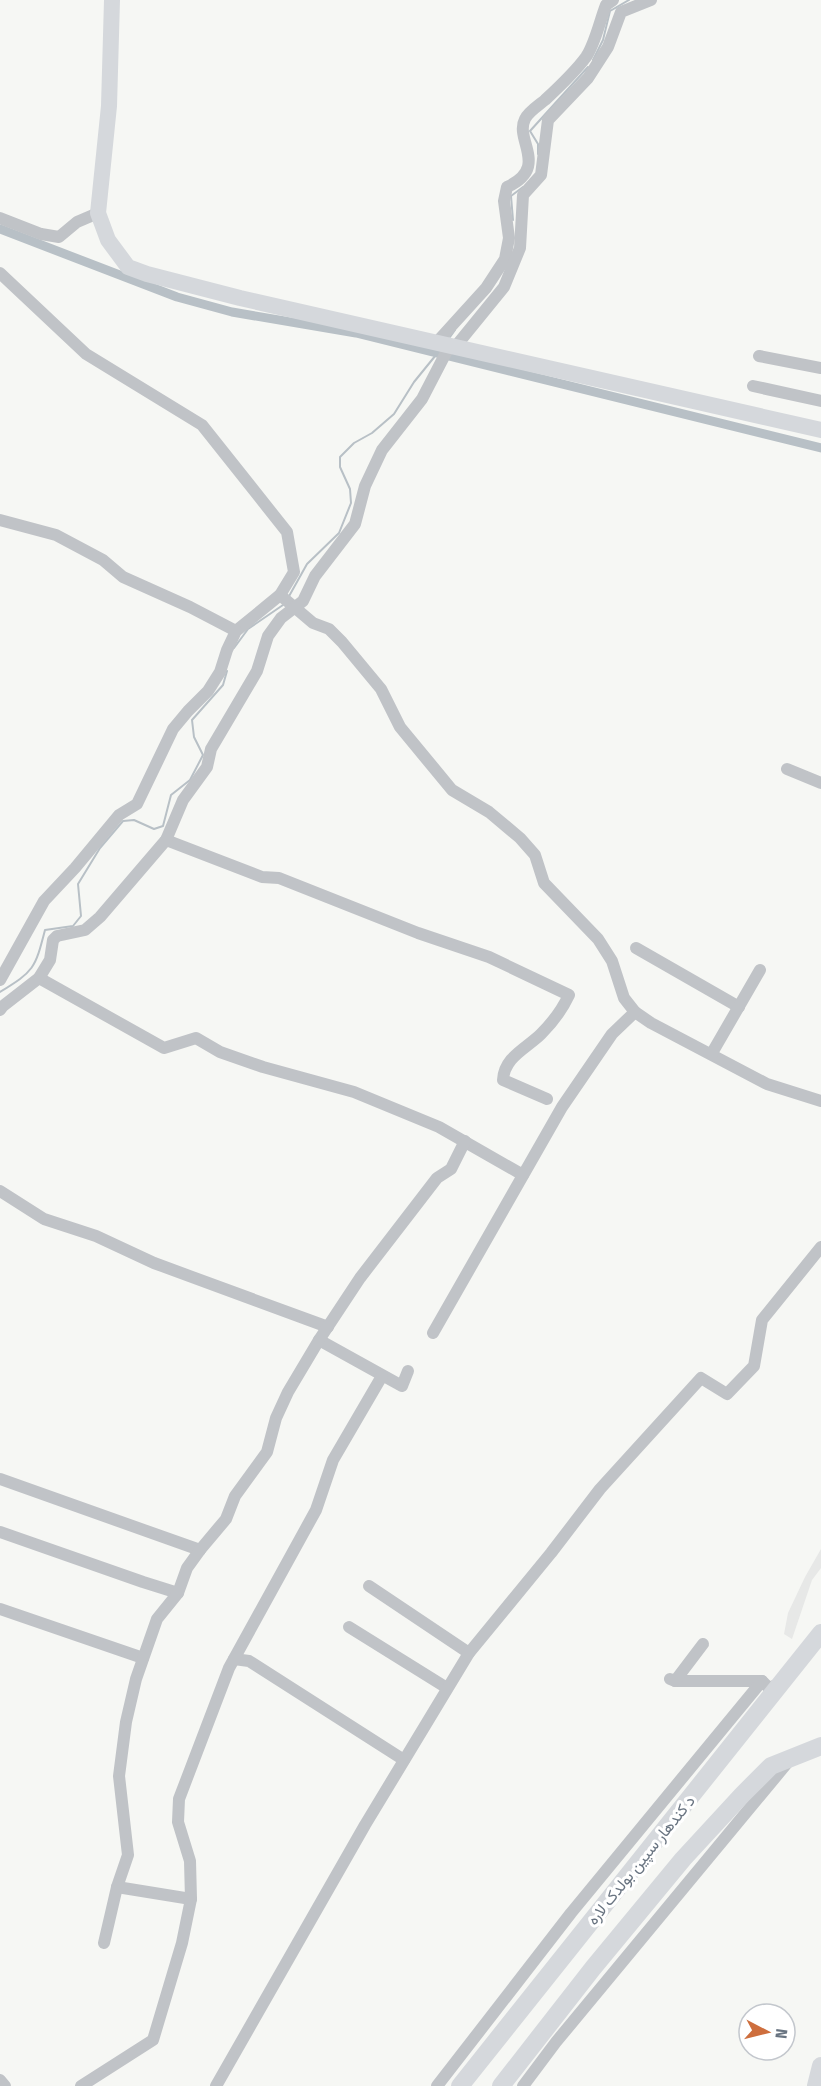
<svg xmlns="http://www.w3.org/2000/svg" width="821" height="2086" font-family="'Fira Sans Condensed',Vazirmatn,sans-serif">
	<rect width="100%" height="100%" fill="#f6f7f4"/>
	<polygon fill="#e7e8e7" points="821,1549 821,1568 812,1580 792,1639 784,1634 788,1613 805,1577"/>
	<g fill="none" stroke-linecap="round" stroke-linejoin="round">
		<g stroke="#b8c0c6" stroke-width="2">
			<polyline points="593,60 603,40 610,11 629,0"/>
			<polyline points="538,154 538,144 530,131 588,67"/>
			<polyline points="513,220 511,196 523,187"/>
			<polyline points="450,337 455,330"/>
			<polyline points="288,598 307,564 339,533 351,503 350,489 340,467 340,457 354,443 372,433 394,414 414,382 440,350"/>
			<polyline points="234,648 248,629 283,605"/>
			<path d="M0,992C34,971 35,969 45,930L73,926L81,916L78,884L100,848L123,821L134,820L154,829L163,826L171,795L190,780L203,755L194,737L192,720L223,685L227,671"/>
		</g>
		<polyline stroke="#b8c0c6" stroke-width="9" points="0,229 177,297 232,312 356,333 821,448"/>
		<g stroke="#c0c3c7" stroke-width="12">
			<polyline points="0,218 41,234 59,237 77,222 98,213"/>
			<polyline points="0,273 86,354 202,425 287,532 294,572 280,595 236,631 227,650 220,672 208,691 188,711 173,729 137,804 119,815 75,868 44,901 0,980"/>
			<path d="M437,342L486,288L505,259L509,238L504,201L507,187C550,167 514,140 525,119C528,112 539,105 545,100C559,87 575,72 586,57C595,44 600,20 606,5L613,0"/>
			<polyline points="456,346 504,287 520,248 523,195 541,175 548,120 588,78 608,47 621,12 651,0"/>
			<polyline points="759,356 821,368"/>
			<polyline points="753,386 821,401"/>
			<polyline points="0,520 56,535 103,560 123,577 190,607 236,631"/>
			<polyline points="280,595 313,623 329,629 342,642 381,689 400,727 452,790 489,812 520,838 535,855 544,883 598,939 612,961 624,998 635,1012 651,1023 767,1084 821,1101"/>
			<polyline points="787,769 821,783"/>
			<path d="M166,840L262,877L279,878L418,933L489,957L569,995C562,1010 553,1022 541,1034C527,1048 504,1057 503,1080L547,1099"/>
			<polyline points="636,948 739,1007"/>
			<polyline points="39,978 164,1048 196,1038 220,1052 263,1067 354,1092 439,1127 523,1175"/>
			<polyline points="0,1010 3,1006 39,978 50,960 53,940 57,936 85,930 100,917 166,840 183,800 207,767 211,749 257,671 268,636 281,618 303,601 315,576 355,524 365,486 382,450 422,399 450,345"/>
			<polyline points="712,1053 760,970"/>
			<polyline points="0,1191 44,1219 96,1236 154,1263 328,1327"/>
			<polyline points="433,1333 562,1107 612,1034 635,1012"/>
			<polyline points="319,1340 402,1386 408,1371"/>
			<polyline points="0,1479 200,1550"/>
			<polyline points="0,1532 143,1582 178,1593"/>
			<polyline points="369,1586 469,1653"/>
			<polyline points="0,1609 143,1658"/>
			<polyline points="349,1627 447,1688"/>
			<polyline points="234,1659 249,1661 404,1760"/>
			<polyline points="670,1679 675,1681 762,1681"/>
			<polyline points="675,1681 703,1644"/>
			<polyline points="117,1887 191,1899"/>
			<polyline points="104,1943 117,1887 128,1855 119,1776 126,1722 136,1679 157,1619 178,1593 187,1568 200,1550 226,1519 235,1496 267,1452 276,1418 288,1392 319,1340 360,1278 437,1178 451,1169 465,1141"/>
			<polyline points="0,2080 5,2086"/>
			<polyline points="81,2086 153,2040 182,1943 191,1899 190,1861 178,1822 179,1799 229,1668 316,1510 333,1460 382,1376"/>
			<polyline points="216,2086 365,1825 469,1653 551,1553 600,1489 701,1378 727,1394 754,1366 762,1320 821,1247"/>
			<polyline points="437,2086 571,1913 762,1681 769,1688 781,1683"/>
			<polyline points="523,2086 556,2042 788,1762"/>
		</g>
		<polyline stroke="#d5d8dc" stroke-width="16" points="112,0 109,106 98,213 108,240 128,267 147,274 240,298 821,430"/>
		<g stroke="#d5d8dc" stroke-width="18">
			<polyline points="460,2086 821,1633"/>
			<polyline points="501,2086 593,1968 683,1859 742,1795 771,1766 821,1746"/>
			<polyline points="816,2086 821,2066"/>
		</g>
	</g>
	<g text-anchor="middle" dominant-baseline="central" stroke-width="6" stroke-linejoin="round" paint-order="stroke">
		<g font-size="16" fill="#697481" stroke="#fff">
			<text transform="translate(641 1860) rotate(-51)">د کندهار سپین بولدک لاره</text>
		</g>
	</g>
	<g transform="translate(767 2032) rotate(97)"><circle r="28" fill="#ffffff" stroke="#c3c7cd" stroke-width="1.5"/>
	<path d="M0-4.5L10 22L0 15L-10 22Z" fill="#ce6e3d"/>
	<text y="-9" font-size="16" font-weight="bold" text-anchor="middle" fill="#697481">N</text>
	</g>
</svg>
